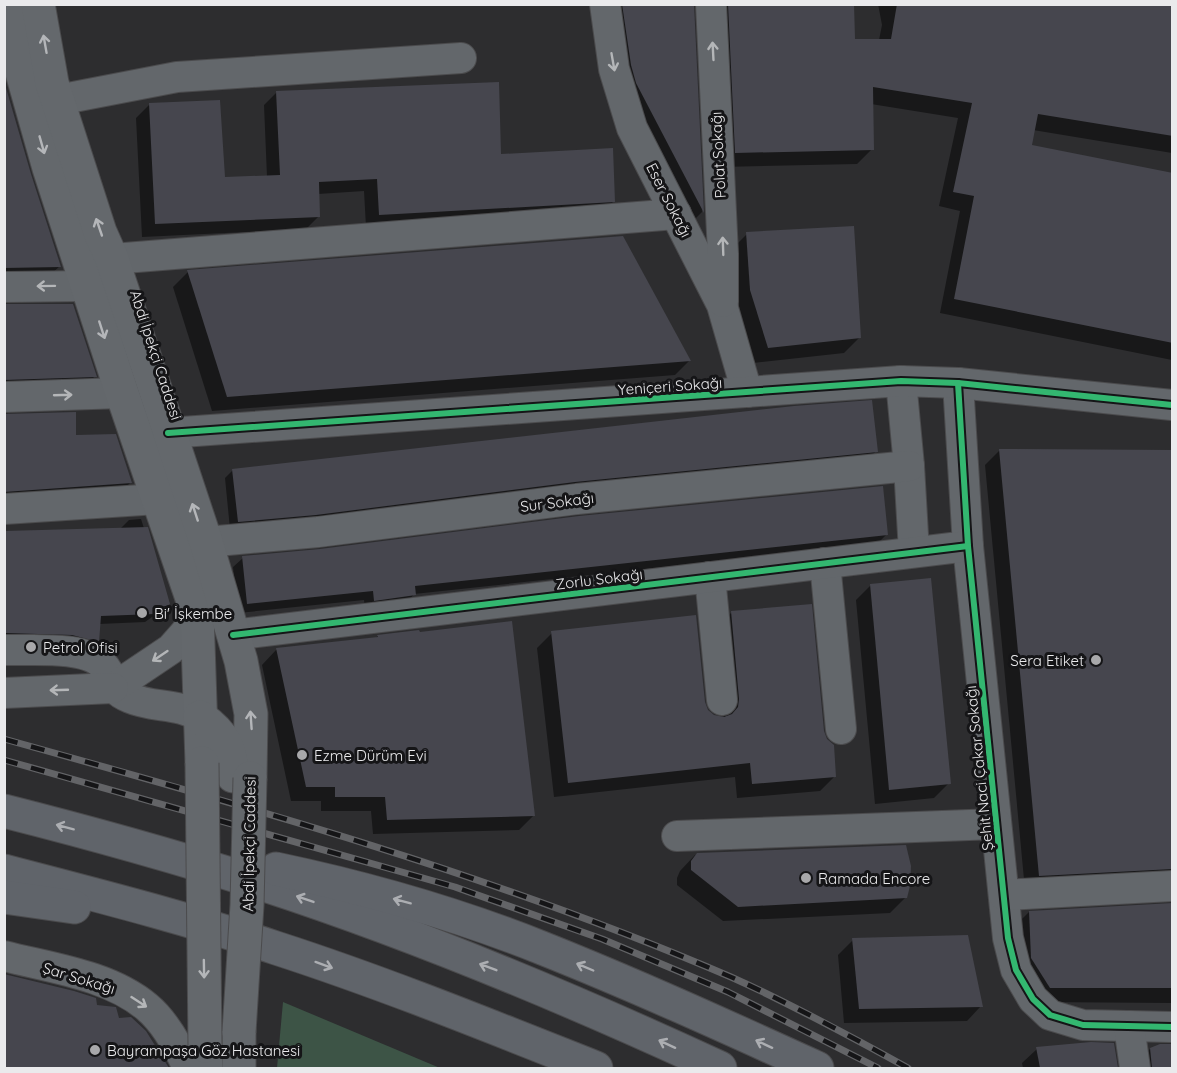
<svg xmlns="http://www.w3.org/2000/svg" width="1177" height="1073" font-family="Quicksand,sans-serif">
	<rect width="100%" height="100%" fill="#2d2d2f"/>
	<polygon fill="#3d5446" points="283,1002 440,1068 277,1068"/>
	<g fill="#0007">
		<polygon points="604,4 692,4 702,212 688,226 622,98"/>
		<polygon points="721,4 853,4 854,77 879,40 882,25 878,4 1172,4 1172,153 1033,130 1030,146 1172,175 1172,360 940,313 960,211 939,206 958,118 871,104 872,149 857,164 721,167"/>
		<polygon points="4,85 30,174 60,266 50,275 4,276"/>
		<polygon points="277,92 500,155 614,201 600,214 366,227 364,191 318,194 319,216 306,229 142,237 136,118 149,105 224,179 267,177 264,105"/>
		<polygon points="747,234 859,338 844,353 753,363 736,305 732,249"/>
		<polygon points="188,272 689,361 675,375 212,411 173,287"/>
		<polygon points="4,305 95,376 86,385 4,388"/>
		<polygon points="4,416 75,436 130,483 121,492 4,500"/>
		<polygon points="876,451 869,459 230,529 225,478 233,470"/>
		<polygon points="999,451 1172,451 1172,894 1025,890 985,465"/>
		<polygon points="141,519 168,603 159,612 145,622 99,624 97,641 88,650 4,641 4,532 119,530 129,520"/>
		<polygon points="887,534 877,544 414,594 405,605 365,609 364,600 238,613 233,567 243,558 320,551"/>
		<polygon points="871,585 949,783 934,798 875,804 856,600"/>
		<polygon points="731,613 822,731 835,776 820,791 737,798 735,777 554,797 537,648 552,633 704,703 707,711 714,717 724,719 716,628"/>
		<polygon points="378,636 534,815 519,830 373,834 371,811 321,811 321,801 291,801 262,665 276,650 376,638"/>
		<polygon points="905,846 906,897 890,913 723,921 677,885 677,878 680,871 695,855"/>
		<polygon points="1172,905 1172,1003 1035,1002 1014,927 1029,912"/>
		<polygon points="853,940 981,1006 967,1021 844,1023 838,955"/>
		<polygon points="4,974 95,1007 145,1032 168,1068 4,1068"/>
		<polygon points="1113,1044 1116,1068 1023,1068 1022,1063 1037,1049"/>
		<polygon points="1172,1046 1172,1068 1136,1068 1135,1064 1150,1049"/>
	</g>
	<g fill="#46464e">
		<polygon points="622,4 694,4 704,213 636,83 631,65"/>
		<polygon points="728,4 854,4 855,39 891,39 897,4 1173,4 1173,136 1038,114 1032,145 1173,173 1173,343 954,299 974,196 953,192 972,103 873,87 874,150 735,153"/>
		<polygon points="4,81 31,174 61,267 4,268"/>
		<polygon points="499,82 501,154 613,148 615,202 379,215 377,179 319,182 320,217 155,224 149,103 220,100 225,177 280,175 276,91"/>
		<polygon points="854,226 861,338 768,348 750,290 746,232"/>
		<polygon points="623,236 691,361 227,397 187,270"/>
		<polygon points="4,304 73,304 97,377 4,380"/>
		<polygon points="872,400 878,452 575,482 316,515 238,522 232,469 794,406"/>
		<polygon points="76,412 76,435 116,434 132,483 4,492 4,414"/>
		<polygon points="999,449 1173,450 1173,869 1039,876"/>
		<polygon points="883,486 888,535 415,586 416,595 374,601 373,591 247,604 242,556 320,549 579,516"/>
		<polygon points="148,527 170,604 155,614 101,616 99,642 72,635 4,633 5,531"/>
		<polygon points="931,578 951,784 889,790 870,584"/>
		<polygon points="812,604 824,731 827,739 834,745 836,777 752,784 750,763 568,783 551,631 696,615 705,702 708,710 714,715 724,717 732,714 738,707 739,699 731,611"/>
		<polygon points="512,621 535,816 387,820 385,797 335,797 335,787 306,787 276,648 378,637 377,635 419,630 420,632"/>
		<polygon points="906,845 911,866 910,886 907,898 738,907 691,870 691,861 697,853"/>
		<polygon points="1173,903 1173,988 1050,988 1031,958 1029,911"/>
		<polygon points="968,935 983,1007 859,1009 852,938"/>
		<polygon points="4,974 74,991 96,998 97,1005 116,1007 119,1018 131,1017 146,1031 169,1068 4,1068"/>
		<polygon points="1091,1042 1114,1043 1118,1068 1040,1068 1036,1047"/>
		<polygon points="1160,1044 1173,1044 1173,1068 1152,1068 1150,1048"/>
	</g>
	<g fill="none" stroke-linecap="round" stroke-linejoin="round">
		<defs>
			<g id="minor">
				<polyline points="605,4 614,69 632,128 722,305 747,392"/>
				<polyline points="711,4 723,254 723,302"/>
				<polyline points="58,100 177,77 461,58"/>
				<polyline points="112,259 676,214"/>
				<polyline points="4,287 88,286"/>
				<polyline points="901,381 909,466 914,552"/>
				<polyline points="958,383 968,546 1008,938 1016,970 1033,999 1050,1015 1083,1025 1172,1027"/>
				<polyline points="4,397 122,393"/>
				<polyline points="168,433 901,381 958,383 1172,405"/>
				<polyline points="4,509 158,499"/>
				<polyline points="206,542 318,532 577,499 909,466"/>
				<polyline points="825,563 841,729"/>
				<polyline points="710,577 722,700"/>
				<polyline points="233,635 968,546"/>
				<path d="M4,650C29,651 85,645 103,665C116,679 106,688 130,698C153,708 180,703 200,717"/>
				<polyline points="113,688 171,649 186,632 197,613"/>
				<polyline points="4,693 113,688"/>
				<polyline points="677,836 996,824"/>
				<polyline points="1004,895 1172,886"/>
				<path d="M4,956C51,968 109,975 147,1007C165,1022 179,1048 188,1068"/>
				<polyline points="1129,1026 1135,1068"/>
			</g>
			<g id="major">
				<polyline points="9,4 19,62 49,168 122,393 197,613 202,763"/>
				<polyline points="38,4 52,83 100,232 112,259 206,542 241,661 251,714 250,778"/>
				<path d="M200,717C225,735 230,747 233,776"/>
				<polyline points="205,1046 206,1068"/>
				<polyline points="239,1068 239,1032"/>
			</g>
			<g id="highway">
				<path d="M4,811C91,833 177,857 262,884C419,935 571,999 720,1068"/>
				<path d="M276,869C366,888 457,914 542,948C635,985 727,1027 817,1068"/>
				<path d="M4,871C96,895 187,918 276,948C384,983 490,1026 596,1068"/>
				<polyline points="4,897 74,907"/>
			</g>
		</defs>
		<use href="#minor" stroke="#4b4b4d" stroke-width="32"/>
		<use href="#major" stroke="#4b4b4d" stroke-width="35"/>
		<use href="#highway" stroke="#4b4b4d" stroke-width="35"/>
		<use href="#minor" stroke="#63676b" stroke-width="30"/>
		<use href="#major" stroke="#64686c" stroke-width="33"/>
		<use href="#highway" stroke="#60646a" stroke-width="33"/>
		<defs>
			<g id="rail">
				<path d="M4,739C250,807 497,876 731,977C791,1004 850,1036 908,1068"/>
				<polyline points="4,760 455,887 602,939 728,992 878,1068"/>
			</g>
		</defs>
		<use href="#rail" stroke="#636467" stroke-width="7"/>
		<use href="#rail" stroke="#151517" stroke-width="4.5" stroke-dasharray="14" stroke-linecap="butt"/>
		<defs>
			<g id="major-bridge">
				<polyline points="202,763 205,1046"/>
				<polyline points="239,1032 247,905 250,778"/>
			</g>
		</defs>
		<use href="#major-bridge" stroke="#4b4b4d" stroke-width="35" stroke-linecap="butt"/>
		<use href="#major-bridge" stroke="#64686c" stroke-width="33"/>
		<defs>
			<g id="cycleway">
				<polyline points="958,383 968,546 1008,938 1016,970 1033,999 1050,1015 1083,1025 1172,1027"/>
				<polyline points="168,433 901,381 958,383 1172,405"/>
				<polyline points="233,635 968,546"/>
			</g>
		</defs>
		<use href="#cycleway" stroke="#151517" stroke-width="10"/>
		<use href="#cycleway" stroke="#33b770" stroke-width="6"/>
	</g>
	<defs><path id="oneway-shaft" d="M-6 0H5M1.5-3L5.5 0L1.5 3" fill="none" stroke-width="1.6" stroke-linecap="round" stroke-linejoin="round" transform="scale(1.5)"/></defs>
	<g stroke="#b4b6b9">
		<use href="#oneway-shaft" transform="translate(45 44) rotate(-100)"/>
		<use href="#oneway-shaft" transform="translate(42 145) rotate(74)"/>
		<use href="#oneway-shaft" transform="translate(99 227) rotate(-109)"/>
		<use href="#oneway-shaft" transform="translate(102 330) rotate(72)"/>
		<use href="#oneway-shaft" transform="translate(195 512) rotate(-108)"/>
		<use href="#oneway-shaft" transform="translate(251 720) rotate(-94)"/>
		<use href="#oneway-shaft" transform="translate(204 969) rotate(89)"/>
	</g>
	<g stroke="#b4b6b8">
		<use href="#oneway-shaft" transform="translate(713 51) rotate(-93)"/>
		<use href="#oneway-shaft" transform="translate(613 62) rotate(80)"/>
		<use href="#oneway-shaft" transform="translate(723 246) rotate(-92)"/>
		<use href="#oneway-shaft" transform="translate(46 286) rotate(179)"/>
		<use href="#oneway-shaft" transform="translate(63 395) rotate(-2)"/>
		<use href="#oneway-shaft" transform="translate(160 656) rotate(146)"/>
		<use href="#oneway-shaft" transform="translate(59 690) rotate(178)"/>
		<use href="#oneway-shaft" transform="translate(139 1002) rotate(33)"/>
	</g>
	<g stroke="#acaeb2">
		<use href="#oneway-shaft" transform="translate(65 827) rotate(-165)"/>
		<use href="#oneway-shaft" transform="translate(305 899) rotate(-161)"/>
		<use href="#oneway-shaft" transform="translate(402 901) rotate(-165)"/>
		<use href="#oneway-shaft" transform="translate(324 965) rotate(20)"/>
		<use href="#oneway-shaft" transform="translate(488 967) rotate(-159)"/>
		<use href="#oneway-shaft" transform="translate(585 967) rotate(-157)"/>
		<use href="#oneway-shaft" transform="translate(667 1044) rotate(-155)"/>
		<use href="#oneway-shaft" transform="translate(764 1044) rotate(-155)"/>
	</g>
	<g fill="#a8a8aa" stroke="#151517" stroke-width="2">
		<circle cx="142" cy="613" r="6"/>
		<circle cx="31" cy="647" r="6"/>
		<circle cx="1096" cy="660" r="6"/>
		<circle cx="302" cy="755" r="6"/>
		<circle cx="806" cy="878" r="6"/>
		<circle cx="95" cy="1050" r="6"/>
	</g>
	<g text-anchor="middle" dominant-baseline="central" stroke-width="6" stroke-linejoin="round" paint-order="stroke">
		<g font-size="15" fill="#eaeaec" stroke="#151517">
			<text transform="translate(718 155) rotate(-93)">Polat Sokağı</text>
			<text transform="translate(669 200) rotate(63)">Eser Sokağı</text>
			<text transform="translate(156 355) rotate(72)">Abdi İpekçi Caddesi</text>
			<text transform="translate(670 386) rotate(-4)">Yeniçeri Sokağı</text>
			<text transform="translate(557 502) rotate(-7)">Sur Sokağı</text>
			<text transform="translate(599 579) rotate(-7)">Zorlu Sokağı</text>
			<text transform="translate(979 768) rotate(-96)">Şehit Naci Çakar Sokağı</text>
			<text transform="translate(249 844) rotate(-89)">Abdi İpekçi Caddesi</text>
			<text transform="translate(79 978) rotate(17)">Şar Sokağı</text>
		</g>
		<g font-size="15" fill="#eaeaec" stroke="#151517" text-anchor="start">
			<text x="154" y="613">Bi' İşkembe</text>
			<text x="43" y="647">Petrol Ofisi</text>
			<text x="1084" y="660" text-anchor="end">Sera Etiket</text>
			<text x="314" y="755">Ezme Dürüm Evi</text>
			<text x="818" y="878">Ramada Encore</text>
			<text x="107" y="1050">Bayrampaşa Göz Hastanesi</text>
		</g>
	</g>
	<rect width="1177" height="1073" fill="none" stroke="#eaeaec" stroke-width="12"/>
</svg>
